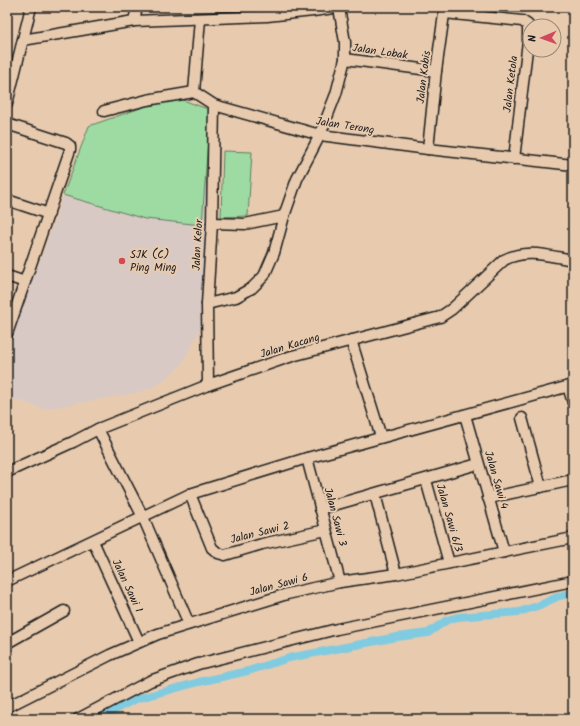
<svg xmlns="http://www.w3.org/2000/svg" width="580" height="726" font-family="Kalam,sans-serif">
	<rect width="100%" height="100%" fill="#e8cbaf"/>
	<filter id="ink" filterUnits="userSpaceOnUse"><feTurbulence type="fractalNoise" baseFrequency=".025" numOctaves="2"/><feDisplacementMap in="SourceGraphic" scale="8" xChannelSelector="R" yChannelSelector="G"/><feConvolveMatrix kernelMatrix="1 2 1 2 8 2 1 2 1" color-interpolation-filters="sRGB"/></filter>
	<g filter="url(#ink)">
		<polygon fill="#d8c9c4" points="183,100 212,111 202,326 182,364 161,383 141,392 45,409 10,398 12,337 89,126"/>
		<g fill="#9edba2" stroke="#5d7c5f">
			<polygon points="183,100 210,110 202,225 145,219 63,195 89,126 155,103"/>
			<polygon points="223,151 252,152 248,216 221,217"/>
		</g>
		<g fill="none" stroke-linecap="round" stroke-linejoin="round">
			<polyline stroke="#80cbe0" stroke-width="8" points="100,719 123,705 136,699 199,682 248,671 289,658 397,637 428,633 447,620 458,617 519,612 540,605 559,596 573,593"/>
			<defs>
				<g id="minor">
					<polyline points="444,13 522,21 528,25 528,41 514,159"/>
					<polyline points="134,21 137,7"/>
					<polyline points="23,40 134,21 267,16 313,11 341,7"/>
					<polyline points="345,59 436,71"/>
					<polyline points="194,92 214,105 320,135 428,149 573,165"/>
					<polyline points="194,92 200,19"/>
					<polyline points="7,104 31,7"/>
					<polyline points="104,111 147,100 194,92"/>
					<polyline points="7,124 66,143 70,146 70,150 7,334"/>
					<polyline points="428,149 436,71 445,7"/>
					<polyline points="7,200 49,214"/>
					<polyline points="212,223 245,224 284,216"/>
					<polyline points="7,276 25,282"/>
					<polyline points="207,304 236,297 252,288 264,276 274,253 284,216 297,179 320,135 336,94 345,59 345,42 339,8"/>
					<polyline points="351,340 381,437"/>
					<polyline points="208,385 207,304 212,223 214,105"/>
					<polyline points="568,386 573,403"/>
					<polyline points="465,415 504,552"/>
					<polyline points="522,418 541,487"/>
					<polyline points="98,429 143,517 189,624"/>
					<polyline points="307,458 340,582"/>
					<path d="M7,472L73,442L98,429L208,385L292,356L440,317L452,309L504,260C526,248 549,256 573,260"/>
					<polyline points="426,480 449,563"/>
					<polyline points="190,494 212,548 218,553 225,555 262,544 326,530"/>
					<polyline points="375,494 396,574"/>
					<polyline points="488,498 573,480"/>
					<polyline points="320,509 478,464"/>
					<polyline points="93,541 139,642"/>
					<polyline points="7,581 190,494 307,458 573,385"/>
					<polyline points="7,643 64,611"/>
					<polyline points="7,707 110,655 158,634 287,594 340,582 396,574 573,538"/>
					<polyline points="78,719 150,681 198,664 337,629 573,581"/>
				</g>
			</defs>
			<use href="#minor" stroke="#1c1c1c" stroke-width="13"/>
			<use href="#minor" stroke="#e8cbaf" stroke-width="10"/>
		</g>
	</g>
	<circle fill="#d1495b" stroke="#e8cbaf" stroke-width="1.5" cx="122" cy="261" r="4"/>
	<g text-anchor="middle" dominant-baseline="central" stroke-width="4" stroke-linejoin="round" paint-order="stroke">
		<g font-size="11" fill="#1c1c1c" stroke="#e8cbaf">
			<text transform="translate(380 52) rotate(8)">Jalan Lobak</text>
			<text transform="translate(424 77) rotate(-83)">Jalan Kobis</text>
			<text transform="translate(511 84) rotate(-83)">Jalan Ketola</text>
			<text transform="translate(345 126) rotate(9)">Jalan Terong</text>
			<text transform="translate(198 245) rotate(-87)">Jalan Kelor</text>
			<text transform="translate(290 346) rotate(-17)">Jalan Kacang</text>
			<text transform="translate(496 480) rotate(74)">Jalan Sawi 4</text>
			<text transform="translate(335 517) rotate(75)">Jalan Sawi 3</text>
			<text transform="translate(449 518) rotate(74)">Jalan Sawi 6/3</text>
			<text transform="translate(260 533) rotate(-14)">Jalan Sawi 2</text>
			<text transform="translate(279 585) rotate(-15)">Jalan Sawi 6</text>
			<text transform="translate(127 586) rotate(65)">Jalan Sawi 1</text>
		</g>
		<g font-size="11" fill="#1c1c1c" stroke="#e8cbaf" text-anchor="start">
			<text x="130" y="255">SJK (C)<tspan x="130" dy="13">Ping Ming</tspan></text>
		</g>
	</g>
	<rect width="580" height="726" fill="none" stroke="#e8cbaf" stroke-width="24"/>
	<rect x="12" y="12" width="556" height="702" fill="none" stroke="#1c1c1c" stroke-width="1.5" filter="url(#ink)"/>
	<g transform="translate(542 38) rotate(268)"><circle r="19" fill="#e8cbaf" stroke="#968574"/>
	<path d="M0-3L7 15L0 10L-7 15Z" fill="#d1495b"/>
	<text y="-6" font-size="11" font-weight="bold" text-anchor="middle" fill="#1c1c1c">N</text>
	</g>
</svg>
